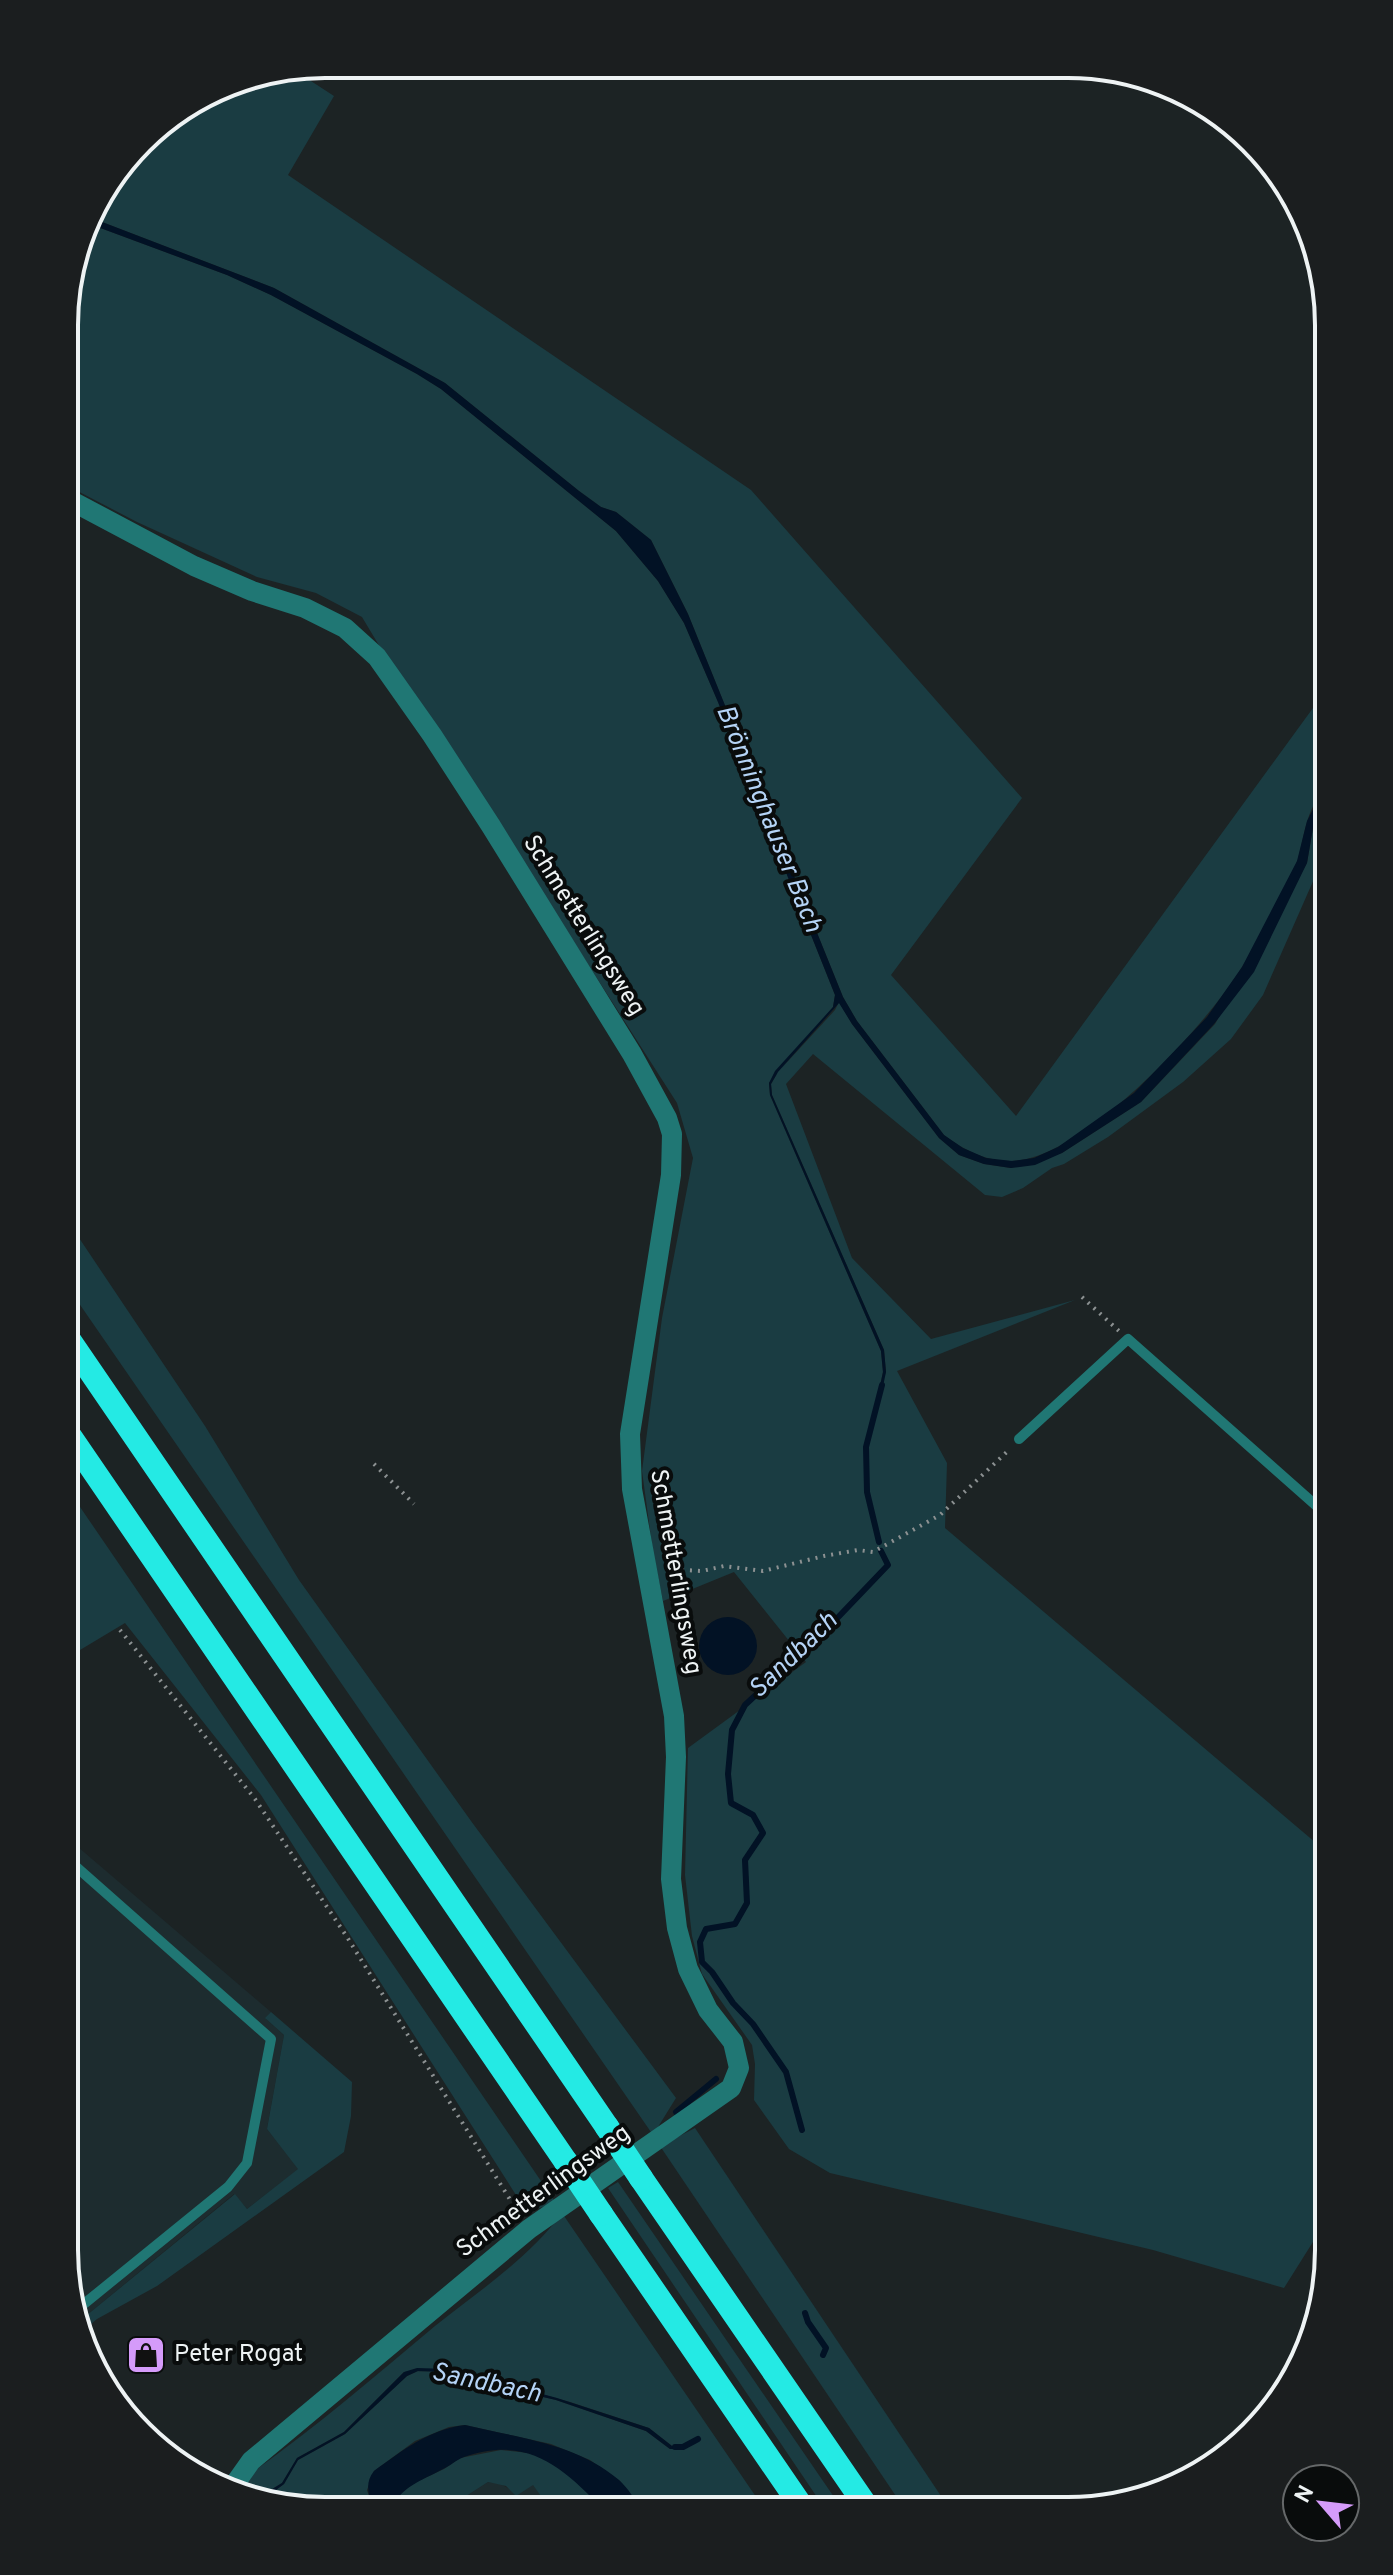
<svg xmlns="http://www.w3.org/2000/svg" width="1393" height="2575" font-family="Overpass,sans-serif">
	<rect width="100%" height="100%" fill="#1c2324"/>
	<g fill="#1d2c2f">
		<polygon points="64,1835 271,2012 266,2019 284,2035 267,2129 299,2169 247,2209 234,2194 76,2324 64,2250"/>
		<polygon points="488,2482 501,2484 511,2490 533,2484 550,2509 446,2509"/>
	</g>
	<g fill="#1a3c42">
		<path d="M294,70L334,96L288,175L751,490L1022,798L891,975L1016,1116L1329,686V790C1307,799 1304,839 1298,859C1293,874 1283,889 1276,903C1265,924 1255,947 1242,967C1207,1025 1081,1162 1010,1161C985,1161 964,1150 944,1135L857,1021L843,997L688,614L651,540L616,512L601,507L579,491L445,383L274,288L89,217L91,209L153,129L226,84Z"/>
		<polygon points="87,223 227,275 271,295 417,374 441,389 616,531 658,581 684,623 718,702 835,995 833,1007 769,1083 770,1095 881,1351 883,1372 879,1390 886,1372 884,1350 772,1095 771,1084 778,1072 835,1010 839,1002 852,1024 939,1138 959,1155 984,1164 1011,1168 1062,1153 1141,1102 1215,1024 1307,863 1314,822 1329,802 1329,845 1263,995 1231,1039 1183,1082 1108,1137 1064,1164 1052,1168 1023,1188 1002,1197 985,1195 813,1054 786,1084 852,1258 931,1339 1075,1300 897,1371 947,1463 945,1528 1329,1854 1328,2218 1284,2288 1153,2250 830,2173 789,2149 754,2100 755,2064 752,2045 702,1974 692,1936 685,1875 688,1748 806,1662 734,1572 663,1601 653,1552 642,1471 662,1318 693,1158 677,1103 500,827 389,662 362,617 316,593 257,577 137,522 66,485 66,292"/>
		<polygon points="65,1217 205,1426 299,1580 471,1821 676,2098 653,2135 65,1283"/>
		<polygon points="65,1485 556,2203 536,2209 523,2206 261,1795 125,1623 65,1659"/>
		<polygon points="271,2012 352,2082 351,2116 344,2152 157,2286 97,2319 78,2335 76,2324 235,2194 247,2209 298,2169 267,2129 284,2035 265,2018"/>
		<polygon points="695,2128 951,2511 906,2511 660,2146"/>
		<polygon points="618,2182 823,2481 843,2510 826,2510 823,2506 608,2188"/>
		<path d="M562,2213L765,2510H642L620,2481L590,2460L551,2444L465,2425L449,2427L415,2441L374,2471L367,2490L373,2509H291L265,2498L284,2484L298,2460L345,2434L407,2376L418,2371L449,2372L487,2384L556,2400L646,2431L670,2449H684L698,2441L697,2439L682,2446H672L649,2428L570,2402L449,2369L404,2372L344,2432L297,2458L282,2483L261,2496L234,2485C305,2437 369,2381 435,2326C479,2291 529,2258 562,2213Z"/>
		<path d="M501,2450C515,2452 532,2452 545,2459C566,2468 588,2494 604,2510L550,2509L533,2485L516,2496L506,2486L488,2482L446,2509H390L398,2495L412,2484L444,2469L460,2458Z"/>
	</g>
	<g fill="#021225">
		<polygon points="89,217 274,288 445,383 579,491 601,507 616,512 651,540 688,614 843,997 857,1021 944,1135 963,1148 986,1158 1012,1161 1034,1158 1058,1147 1134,1093 1207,1017 1242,967 1297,861 1307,821 1322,792 1329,790 1329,802 1314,822 1307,863 1254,972 1214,1024 1141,1102 1062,1153 1035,1165 1011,1168 984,1164 959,1155 939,1138 852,1024 839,1003 778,1072 771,1084 772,1095 884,1350 886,1372 882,1391 879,1391 883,1372 881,1351 770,1095 769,1083 775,1071 833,1007 835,995 718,702 684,623 658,581 616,531 441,389 417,374 271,295 227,275 87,223"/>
		<circle cx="728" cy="1646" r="29"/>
		<polygon points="417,2368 449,2369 557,2398 649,2428 672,2446 682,2446 684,2449 670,2449 646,2431 556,2400 487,2384 449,2372 418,2371 407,2376 345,2434 298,2460 284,2484 265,2498 261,2496 282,2483 297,2458 344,2432 404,2372"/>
		<path d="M465,2425C518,2438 576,2443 619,2480C628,2488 635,2500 642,2510H604C562,2467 528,2435 464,2457C456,2460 450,2466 443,2469C419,2482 404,2485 390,2509H373C369,2496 364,2483 374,2471C403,2450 428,2430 465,2425Z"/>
	</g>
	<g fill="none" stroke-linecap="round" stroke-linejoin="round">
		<g stroke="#021225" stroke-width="6">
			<polyline points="879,1542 867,1492 866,1447 882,1385"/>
			<polyline points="676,2112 716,2079"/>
			<polyline points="802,2130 786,2072 753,2024 733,2003 712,1972 702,1962 700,1942 706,1929 735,1924 747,1903 745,1860 763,1833 753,1815 731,1803 728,1774 732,1730 745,1705 824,1632 888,1565 881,1551"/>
			<polyline points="805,2313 808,2322 826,2348 823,2355"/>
			<polyline points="675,2447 683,2447 698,2439"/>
		</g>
		<g stroke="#8c9192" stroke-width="4" stroke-dasharray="2 6" stroke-linecap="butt">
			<polyline points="1082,1297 1119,1331"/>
			<polyline points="374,1464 414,1504"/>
			<polyline points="666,1569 702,1571 724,1566 763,1571 824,1556 858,1550 873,1552 940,1515 1010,1449"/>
			<polyline points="120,1630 255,1799 347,1937 519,2214"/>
		</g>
		<g stroke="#207774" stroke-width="10">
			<polyline points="1019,1439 1128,1339 1329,1517"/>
			<polyline points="64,1856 271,2039 247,2163 228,2187 74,2312"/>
			<path d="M467,2509C480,2500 493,2499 505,2509"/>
		</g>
		<polyline stroke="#207774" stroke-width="20" points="66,498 194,566 252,591 305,608 345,628 377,657 432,735 491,826 632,1054 667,1118 672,1134 671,1175 630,1434 632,1489 674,1716 676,1757 671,1879 677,1928 688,1969 708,2010 733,2042 739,2068 731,2088 529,2229 251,2461 234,2485"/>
		<g stroke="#24eae4" stroke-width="24">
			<polyline points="65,1334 607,2127"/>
			<polyline points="65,1429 566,2162"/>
			<polyline points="641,2178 869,2510"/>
			<polyline points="601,2214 804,2510"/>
		</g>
		<g stroke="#24eae4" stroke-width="24">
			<polyline points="607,2127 641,2178"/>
			<polyline points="566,2162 601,2214"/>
		</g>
	</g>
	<defs>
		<symbol id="shop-square" viewBox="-11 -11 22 22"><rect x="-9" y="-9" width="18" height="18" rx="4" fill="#d59bfa" stroke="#090c0c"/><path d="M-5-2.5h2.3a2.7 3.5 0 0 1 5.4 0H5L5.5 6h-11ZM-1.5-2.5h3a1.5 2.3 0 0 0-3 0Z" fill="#111"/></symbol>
	</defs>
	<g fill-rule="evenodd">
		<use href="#shop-square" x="124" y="2333" width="44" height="44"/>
	</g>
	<g text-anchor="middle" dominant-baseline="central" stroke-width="8" stroke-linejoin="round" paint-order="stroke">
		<g font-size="24" fill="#eef3f4" stroke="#090c0c">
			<text transform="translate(583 926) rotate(58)">Schmetterlingsweg</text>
			<text transform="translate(675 1572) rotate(80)">Schmetterlingsweg</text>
			<text transform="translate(544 2192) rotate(-36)">Schmetterlingsweg</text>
		</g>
		<g font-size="24" fill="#eef3f4" stroke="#090c0c" text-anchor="start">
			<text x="174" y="2355">Peter Rogat</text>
		</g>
		<g font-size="26" font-style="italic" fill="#b4d3f6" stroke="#090c0c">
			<text transform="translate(768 819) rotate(68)">Brönninghauser Bach</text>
			<text transform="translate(794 1656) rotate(-44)">Sandbach</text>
			<text transform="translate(486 2384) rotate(12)">Sandbach</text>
		</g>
	</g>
	<path d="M0 0H1393V2575H0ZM325 78H1068A247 247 0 0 1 1315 325V2250A247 247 0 0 1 1068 2497H325A247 247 0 0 1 78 2250V325A247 247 0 0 1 325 78Z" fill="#1b1e1f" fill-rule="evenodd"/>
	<path fill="none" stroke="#eef3f4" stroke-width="4" d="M325 78H1068A247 247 0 0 1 1315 325V2250A247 247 0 0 1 1068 2497H325A247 247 0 0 1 78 2250V325A247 247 0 0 1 325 78Z"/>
	<g transform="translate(1321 2503) rotate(298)"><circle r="38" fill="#090c0c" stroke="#656869" stroke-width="2"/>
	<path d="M0-6L14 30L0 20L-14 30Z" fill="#d59bfa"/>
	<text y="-12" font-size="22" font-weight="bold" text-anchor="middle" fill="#eef3f4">N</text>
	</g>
</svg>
